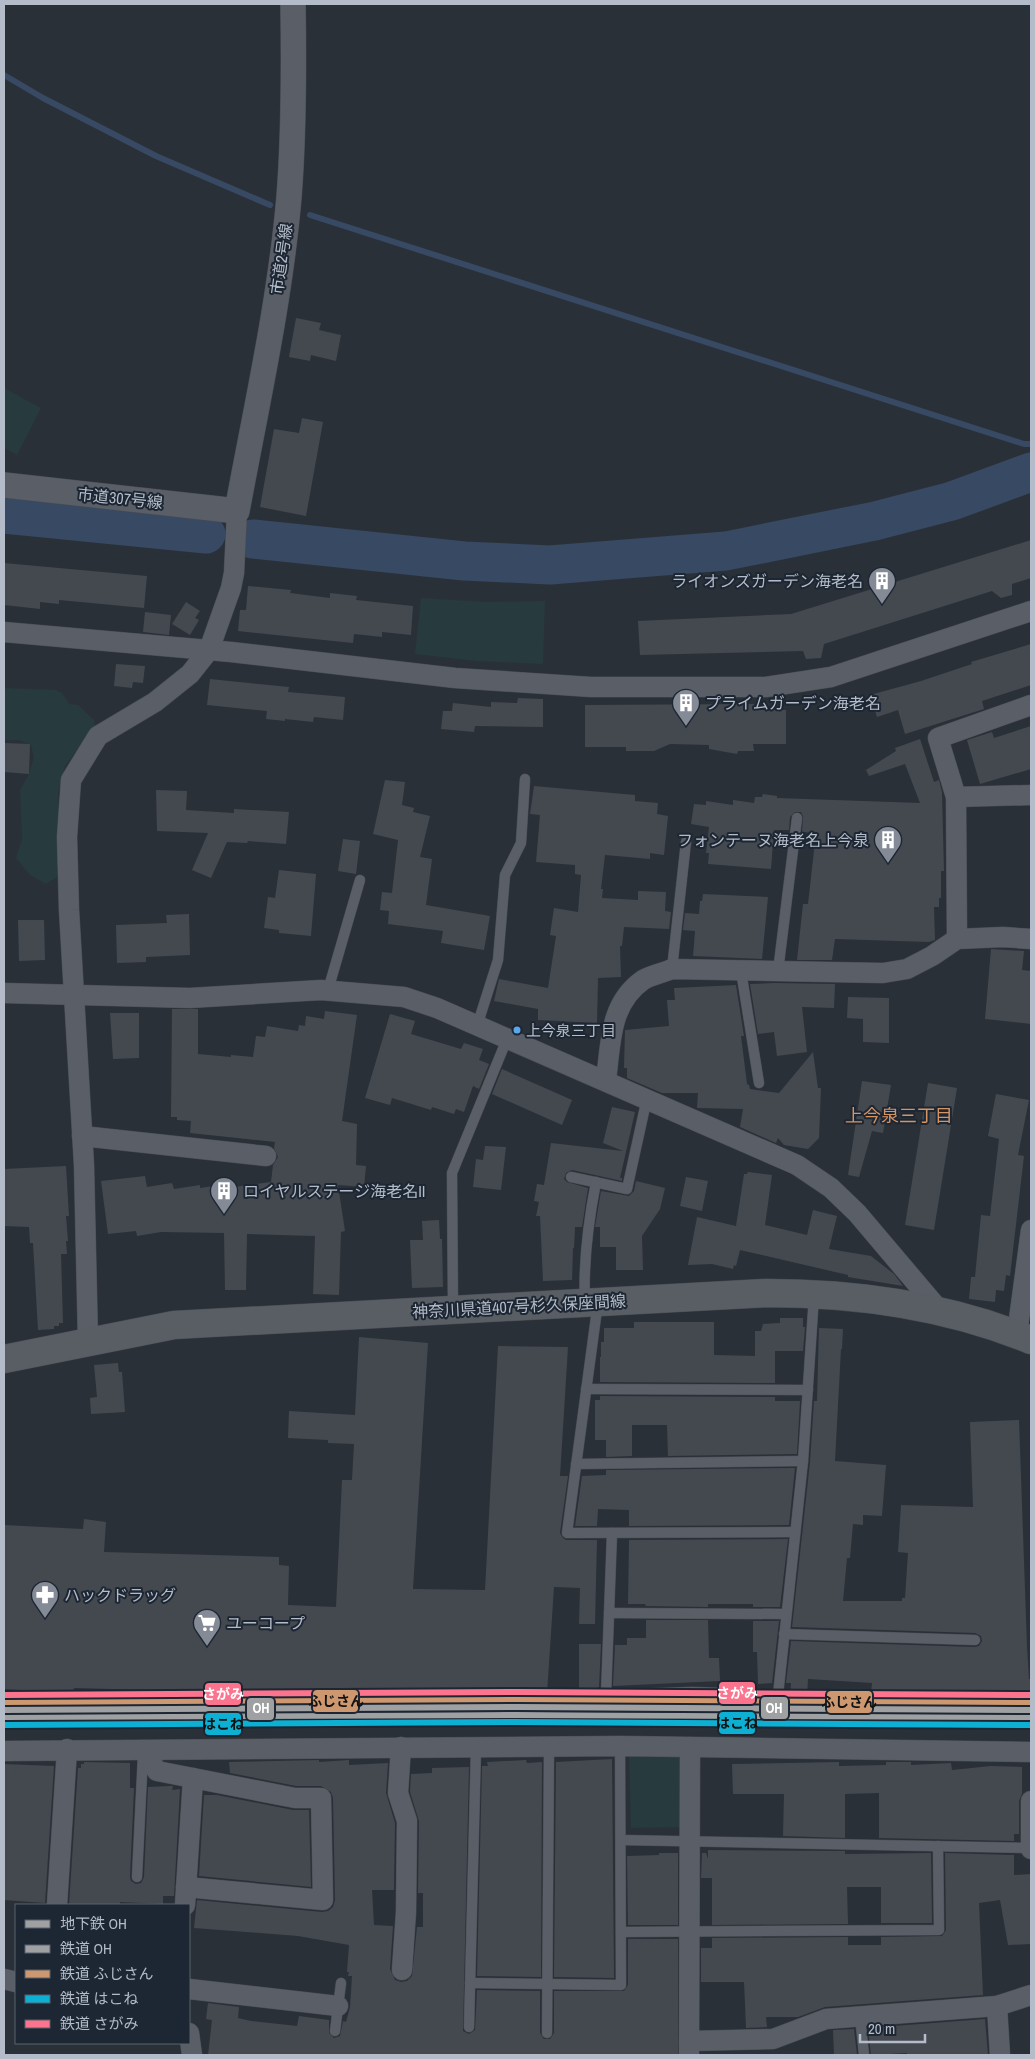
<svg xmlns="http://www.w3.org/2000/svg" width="1035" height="2059" font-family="'Archivo Narrow','Noto Sans JP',sans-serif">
	<rect width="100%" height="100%" fill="#2a3038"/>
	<g fill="#273a3e">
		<polygon points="4,388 41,408 17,455 4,448"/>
		<polygon points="421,598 486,602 545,601 543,664 477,661 415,654"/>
		<polygon points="4,688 56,690 62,693 69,704 78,705 94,720 95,727 65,766 58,793 60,821 57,877 46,884 30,875 16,858 22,839 20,790 28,776 34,758 31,745 19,740 4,740"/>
		<polygon points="684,1750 686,1827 631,1828 629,1751"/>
	</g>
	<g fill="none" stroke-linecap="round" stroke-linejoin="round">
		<g stroke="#384963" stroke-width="6">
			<polyline points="4,75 43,98 156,156 270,205"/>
			<polyline points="310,215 1024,444 1031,444"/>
		</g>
		<g stroke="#384963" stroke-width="39">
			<polyline points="4,514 206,534"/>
			<polyline points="253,539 464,561 550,565 726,551 875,521 952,501 1031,472"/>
		</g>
	</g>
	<g fill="#444950">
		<polygon points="296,318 321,323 319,330 341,335 336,361 311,355 310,361 289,357"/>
		<polygon points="302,418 323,422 306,516 260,507 274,429 299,433"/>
		<polygon points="1031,540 1031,578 1012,584 1012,595 1001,598 992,591 824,644 821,658 806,659 803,651 640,655 638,621 791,614"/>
		<polygon points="4,563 147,576 144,608 59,600 59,604 40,602 40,609 4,605"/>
		<polygon points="248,586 291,590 290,593 330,598 330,593 357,596 356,600 413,606 411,635 382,632 382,637 354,634 353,643 238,631 240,610 246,610"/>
		<polygon points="186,602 200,611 195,618 199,620 190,635 172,624"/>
		<polygon points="145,612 171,615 169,635 143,632"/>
		<polygon points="1031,644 1031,685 982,701 984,709 905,734 898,710 877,717 870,695 921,681 972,664 971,662"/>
		<polygon points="116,664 145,666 143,683 133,682 132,688 114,686"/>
		<polygon points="210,679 289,687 288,692 345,697 343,720 314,717 313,722 285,719 285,721 266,719 267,711 207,705"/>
		<polygon points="518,698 543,699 543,727 475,726 474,732 441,729 443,711 452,711 453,703 491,707 491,702 517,703"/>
		<polygon points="754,704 754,710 786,710 786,744 753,744 754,751 738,751 737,754 709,749 709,745 670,744 654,751 626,751 626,747 585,747 585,705"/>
		<polygon points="1031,726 1031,769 980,784 967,740 992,732 994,738"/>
		<polygon points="920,739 934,782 939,780 942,792 944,871 941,871 941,898 939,898 939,907 934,907 935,940 929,942 835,939 832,960 797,960 803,904 808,904 816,833 802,832 803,816 801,812 795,812 790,817 789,830 774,830 771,869 708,864 709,853 706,853 709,827 691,824 694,804 706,805 706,801 733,805 733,800 754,803 755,797 762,797 763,794 777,796 777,798 920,803 905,764 869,776 866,770 896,751 895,748"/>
		<polygon points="4,743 30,744 29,774 4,772"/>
		<polygon points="385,780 405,782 402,805 414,808 413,812 430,816 420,857 432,859 426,905 490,916 484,950 441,943 443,931 388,924 389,911 380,910 382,892 392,893 398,840 373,834"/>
		<polygon points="534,786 635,795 635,801 658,803 657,814 668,816 664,855 650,853 650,859 605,855 601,889 603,889 602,898 638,900 638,891 666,892 665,911 671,912 669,929 624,927 622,946 620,946 621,977 598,978 597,1023 538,1020 538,1009 494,1001 499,979 548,988 556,936 550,935 554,908 578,912 581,875 575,874 575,865 536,862 540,815 530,814"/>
		<polygon points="156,790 187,791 186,810 234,813 234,809 289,812 286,844 248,841 247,843 227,842 211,878 192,870 208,833 157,831"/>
		<polygon points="343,839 360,841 356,874 338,871"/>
		<polygon points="279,870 316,874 311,936 279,933 279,930 264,928 268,897 275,898"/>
		<polygon points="703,894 768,897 762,959 693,956 695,931 683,930 685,913 699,914 700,901 702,901"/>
		<polygon points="189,914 190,955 146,957 146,962 117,963 116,925 167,923 166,915"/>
		<polygon points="18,920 44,920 45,960 19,961"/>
		<polygon points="991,949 1024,951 1022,970 1031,971 1031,1024 985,1019"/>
		<polygon points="775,983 835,984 834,1008 802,1007 807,1052 777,1056 774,1032 758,1034 750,984"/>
		<polygon points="736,985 744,1036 741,1036 747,1084 749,1085 750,1089 779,1093 813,1052 818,1088 821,1088 819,1138 808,1149 784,1145 778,1138 776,1143 740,1127 743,1109 697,1108 698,1093 662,1093 627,1078 627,1068 624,1068 625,1030 669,1026 667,1000 675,1000 674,988"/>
		<polygon points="848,997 889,998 889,1043 863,1042 863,1019 847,1018"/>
		<polygon points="172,1009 198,1009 198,1054 231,1057 231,1055 253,1057 256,1036 265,1037 267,1026 298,1031 299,1025 305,1026 306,1016 324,1019 325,1011 357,1015 342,1121 357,1124 356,1165 366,1166 364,1187 338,1185 345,1231 341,1232 339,1295 313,1294 315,1236 247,1234 246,1290 225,1290 224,1233 161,1232 137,1236 136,1231 108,1234 101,1181 145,1176 147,1187 172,1183 174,1189 200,1185 200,1188 226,1184 226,1188 271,1182 273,1165 278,1157 274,1148 275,1142 190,1133 191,1121 177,1120 177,1117 171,1117"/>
		<polygon points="110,1013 139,1013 139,1058 113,1059"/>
		<polygon points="390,1014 415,1021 411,1034 461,1049 464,1043 483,1049 479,1060 489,1064 479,1089 473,1086 464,1112 456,1109 454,1114 432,1107 431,1110 392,1098 390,1105 365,1098"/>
		<polygon points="502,1069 572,1100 562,1125 492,1094"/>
		<polygon points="862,1081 891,1085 883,1133 872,1131 859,1177 848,1175"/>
		<polygon points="928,1083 957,1088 934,1230 905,1225"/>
		<polygon points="996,1094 1029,1100 1018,1155 1024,1156 1010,1276 1006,1275 1004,1291 996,1290 995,1302 969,1299 971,1277 975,1277 981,1215 990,1216 999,1139 988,1136"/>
		<polygon points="612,1107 635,1112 620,1178 622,1178 622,1181 572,1170 566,1173 564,1179 567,1182 588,1188 582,1227 575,1227 574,1248 573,1248 572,1280 543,1281 540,1216 536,1216 539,1202 534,1201 537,1184 544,1185 551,1143 623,1151 603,1143"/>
		<polygon points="485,1146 506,1147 501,1190 473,1187 476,1159 483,1160"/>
		<polygon points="66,1166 69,1216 66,1216 68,1241 66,1241 67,1254 61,1254 63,1323 59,1323 59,1326 54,1326 54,1329 38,1330 33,1243 30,1243 29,1227 4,1226 4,1169"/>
		<polygon points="748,1172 772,1175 765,1225 807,1235 813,1210 837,1216 829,1249 871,1256 894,1274 903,1286 848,1277 848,1275 740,1250 736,1266 734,1265 733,1269 712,1264 688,1265 697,1217 736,1226 744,1174 747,1174"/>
		<polygon points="686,1177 708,1181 702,1211 680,1206"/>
		<polygon points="636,1181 665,1188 660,1209 642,1236 643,1270 616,1270 616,1247 600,1247 600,1227 595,1227 601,1191 629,1196 634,1191"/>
		<polygon points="439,1220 440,1239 442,1239 443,1287 412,1288 410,1240 423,1240 422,1221"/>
		<polygon points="780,1318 803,1318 803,1327 805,1327 803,1351 775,1351 775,1383 600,1382 600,1357 601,1357 601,1342 604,1342 604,1328 634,1328 634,1322 714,1322 714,1355 755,1356 755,1331 761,1331 763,1324 780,1323"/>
		<polygon points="819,1328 843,1329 842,1349 841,1349 835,1461 886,1465 882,1516 863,1515 863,1525 853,1524 850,1558 847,1558 843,1601 902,1601 902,1598 905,1598 908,1553 898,1552 901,1505 973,1507 970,1422 1019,1420 1027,1646 1029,1679 1031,1679 1031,1698 1012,1699 1012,1696 947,1699 947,1696 871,1694 872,1683 808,1679 807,1698 790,1697 791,1683 786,1683 791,1641 975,1647 979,1646 982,1641 981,1636 975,1633 792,1627 810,1462 814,1401 817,1401"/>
		<polygon points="359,1337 428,1343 413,1589 485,1590 498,1346 568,1347 560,1476 568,1476 560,1533 563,1538 566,1540 597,1540 595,1624 579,1624 580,1588 554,1587 547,1694 306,1690 305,1694 74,1688 73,1693 4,1689 4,1525 83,1529 84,1519 106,1522 104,1552 279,1557 279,1565 289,1566 288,1605 336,1607 342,1480 352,1480 354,1444 328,1443 328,1440 288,1438 289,1411 355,1415"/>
		<polygon points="118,1363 119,1372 122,1372 125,1412 91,1414 90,1398 97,1397 94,1365"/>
		<polygon points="600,1396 775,1397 775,1401 800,1401 797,1454 668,1456 667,1425 632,1425 632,1456 606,1457 606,1440 595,1440 595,1400 600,1400"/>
		<polygon points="795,1468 789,1525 629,1526 629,1510 598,1509 597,1526 575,1526 582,1476 606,1475 606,1470"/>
		<polygon points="788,1539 780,1607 753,1607 753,1604 708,1604 708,1607 646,1606 645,1604 628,1604 629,1540"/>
		<polygon points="646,1620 708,1620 709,1658 719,1658 720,1681 613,1686 615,1645 627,1645 627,1638 646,1638"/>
		<polygon points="753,1621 779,1621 772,1683 758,1684 757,1652 753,1652"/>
		<polygon points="579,1644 601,1644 599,1687 597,1688 597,1698 579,1698"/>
		<polygon points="612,1759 614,1978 554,1977 556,1762"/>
		<polygon points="319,1760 319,1762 349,1760 349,1765 388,1763 386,1793 395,1823 394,1890 372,1890 374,1925 393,1926 390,1969 395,1980 401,1982 407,1981 412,1976 417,1927 423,1927 423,1893 418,1893 419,1821 410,1792 411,1774 432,1773 432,1768 469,1767 463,2031 469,2034 475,2030 477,1990 540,1991 540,2033 544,2039 550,2039 554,2033 554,1991 624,1991 628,1985 628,1939 678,1939 678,2055 208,2055 212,2020 206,2019 208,2003 239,2007 238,2018 251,2021 297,2026 299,2016 329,2020 329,2033 334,2038 340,2036 343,2021 346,2022 350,2007 352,1976 348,1976 349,1972 347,1972 349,1945 298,1936 194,1928 197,1900 322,1912 328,1911 333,1907 335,1900 333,1798 331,1792 321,1786 296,1786 230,1773 229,1762"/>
		<polygon points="526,1760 527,1763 542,1762 541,1977 477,1976 482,1766 488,1766 487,1762"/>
		<polygon points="84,1762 130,1763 130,1788 134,1788 130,1877 131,1881 136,1884 141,1883 144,1877 148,1787 170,1786 173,1786 172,1790 180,1789 174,1896 163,1896 163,1904 120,1902 120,1905 69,1905 78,1768 81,1768 81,1764 84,1764"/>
		<polygon points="839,1762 839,1766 886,1765 886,1762 911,1762 911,1765 951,1763 952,1770 991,1766 1022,1767 1022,1794 1019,1801 1019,1834 1014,1834 1014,1841 879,1838 879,1793 845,1794 845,1838 783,1836 784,1794 733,1794 732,1764"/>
		<polygon points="4,1764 54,1766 45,1903 4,1900"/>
		<polygon points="204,1795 217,1795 293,1810 309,1810 311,1887 199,1876"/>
		<polygon points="708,1850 845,1851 845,1854 931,1853 932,1923 881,1923 881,1887 847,1887 848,1924 712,1925 712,1878 701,1878 702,1853 706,1853 708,1859"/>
		<polygon points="659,1853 678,1853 678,1925 628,1925 627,1856 659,1855"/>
		<polygon points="945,1853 1014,1855 1014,1875 1031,1874 1031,1944 1008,1945 1000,1900 979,1903 983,1995 825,2007 798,2017 766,2017 767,2027 746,2028 744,1982 701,1982 701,1948 712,1948 712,1938 848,1937 848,1945 881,1945 881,1937 942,1936 946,1930"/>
		<polygon points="985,2019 988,2055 907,2055 907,2053 871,2055 868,2028"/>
		<polygon points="854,2029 857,2055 834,2055 833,2030"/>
	</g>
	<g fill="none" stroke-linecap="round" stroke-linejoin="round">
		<defs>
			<g id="service">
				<polyline points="672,969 686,842"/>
				<polyline points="741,971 759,1083"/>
				<polyline points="778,971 797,818"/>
				<polyline points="328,990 360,880"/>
				<polyline points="477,1026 498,960 505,875 521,843 525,779"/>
				<polyline points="571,1177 627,1189 647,1098"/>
				<polyline points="598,1302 567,1533 795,1532"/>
				<path d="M585,1303C583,1261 588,1223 596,1182"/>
				<polyline points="453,1309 452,1173 507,1039"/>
				<polyline points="586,1389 808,1390"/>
				<polyline points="576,1464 803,1461"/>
				<polyline points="612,1533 606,1695 692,1692 778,1695 803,1461 814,1296"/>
				<polyline points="609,1613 786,1614"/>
				<polyline points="784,1634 975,1640"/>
				<polyline points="621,1840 1031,1848"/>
				<polyline points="137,1877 143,1754"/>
				<polyline points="621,1932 939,1930 938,1846"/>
				<polyline points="470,1983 621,1985 620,1746"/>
				<polyline points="860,2017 864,2055"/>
				<polyline points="469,2027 476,1747"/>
				<polyline points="335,2031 341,1983"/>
				<polyline points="547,2033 549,1747"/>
			</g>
			<g id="minor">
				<polyline points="4,632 231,652 455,678 591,687 766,687 831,677 1031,611"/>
				<polyline points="956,797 1031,795"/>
				<polyline points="957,939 956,797 938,738 1031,705"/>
				<polyline points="4,993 190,998 321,990 404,997 437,1008 797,1165 831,1188 857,1213 940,1311"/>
				<path d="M606,1080C611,1043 609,1004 643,980C651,975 663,973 672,969L883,973L907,969L932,956L957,939L1003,937L1031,939"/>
				<polyline points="82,1136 266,1156"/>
				<polyline points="1017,1334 1031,1230"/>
				<polyline points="88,1342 84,1165 69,910 67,837 71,780 98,736 155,702 190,674 209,650 231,588 234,573 237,511"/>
				<polyline points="401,1747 398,1793 407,1821 406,1912 402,1970"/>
				<polyline points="143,1750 157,1771 295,1798 321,1798 323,1900 186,1887"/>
				<polyline points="4,1751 620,1746 1031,1752"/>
				<polyline points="1031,1801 1031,1849"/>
				<polyline points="57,1905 67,1749"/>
				<polyline points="185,1905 193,1778"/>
				<polyline points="4,1979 16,1982"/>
				<polyline points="189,1989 338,2006"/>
				<polyline points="997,2006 1000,2055"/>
				<polyline points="189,2033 192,2055"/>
				<polyline points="689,2041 773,2039 826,2019 997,2006 1031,1995"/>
				<polyline points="689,2053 690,1747"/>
			</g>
			<path id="tertiary" d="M4,485L237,511C256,408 280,302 289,197C294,133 294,68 293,4"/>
			<path id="secondary" d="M4,1359L174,1325L766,1293C855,1293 948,1306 1031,1340"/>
		</defs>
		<use href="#service" stroke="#484c53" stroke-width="11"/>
		<use href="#minor" stroke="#484c53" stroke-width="21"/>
		<use href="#tertiary" stroke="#484c53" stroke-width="26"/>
		<use href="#secondary" stroke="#484c53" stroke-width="29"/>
		<use href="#service" stroke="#5a5e66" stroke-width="10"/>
		<use href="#minor" stroke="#5a5e66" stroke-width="20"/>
		<use href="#tertiary" stroke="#5a5e66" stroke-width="25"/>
		<use href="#secondary" stroke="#595d64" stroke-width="28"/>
		<defs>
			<polyline id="rail-1" points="4,1717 517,1715 1031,1717"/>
			<polyline id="rail-2" points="4,1703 517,1700 1031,1703"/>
			<polyline id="rail-3" points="4,1725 517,1722 1031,1725"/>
			<polyline id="rail-4" points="4,1695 517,1692 1031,1695"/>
		</defs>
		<use href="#rail-1" stroke="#1d2633" stroke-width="10"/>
		<use href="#rail-2" stroke="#1d2633" stroke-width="10"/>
		<use href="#rail-3" stroke="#1d2633" stroke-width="10"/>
		<use href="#rail-4" stroke="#1d2633" stroke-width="10"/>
		<use href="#rail-1" stroke="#9ea0a2" stroke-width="6"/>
		<use href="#rail-2" stroke="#cd976f" stroke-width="6"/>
		<use href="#rail-3" stroke="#0dafd3" stroke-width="6"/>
		<use href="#rail-4" stroke="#fc738d" stroke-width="6"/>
		<defs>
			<polyline id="metro-1" points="4,1710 518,1707 1031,1710"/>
		</defs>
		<use href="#metro-1" stroke="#1d2633" stroke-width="10"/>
		<use href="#metro-1" stroke="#9ea0a2" stroke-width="6"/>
	</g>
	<defs>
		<symbol id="building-pin" viewBox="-11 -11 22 30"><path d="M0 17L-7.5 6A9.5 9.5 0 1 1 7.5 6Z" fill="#848b96" stroke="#1d2633"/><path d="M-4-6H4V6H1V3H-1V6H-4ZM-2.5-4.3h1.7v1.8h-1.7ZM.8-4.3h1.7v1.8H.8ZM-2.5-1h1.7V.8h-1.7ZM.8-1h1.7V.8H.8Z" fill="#fff"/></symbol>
		<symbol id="pharmacy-pin" viewBox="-11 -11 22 30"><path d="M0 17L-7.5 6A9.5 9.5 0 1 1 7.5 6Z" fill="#848b96" stroke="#1d2633"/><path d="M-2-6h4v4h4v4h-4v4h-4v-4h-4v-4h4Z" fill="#fff"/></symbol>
		<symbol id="supermarket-pin" viewBox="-11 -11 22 30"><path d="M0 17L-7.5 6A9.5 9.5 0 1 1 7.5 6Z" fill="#848b96" stroke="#1d2633"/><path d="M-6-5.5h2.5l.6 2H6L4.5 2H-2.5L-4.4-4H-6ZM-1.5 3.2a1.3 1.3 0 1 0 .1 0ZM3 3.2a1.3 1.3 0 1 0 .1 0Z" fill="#fff"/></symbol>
	</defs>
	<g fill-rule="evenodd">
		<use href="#building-pin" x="866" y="565" width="32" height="43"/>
		<use href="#building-pin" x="670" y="687" width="32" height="43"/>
		<use href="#building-pin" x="872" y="824" width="32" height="43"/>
		<use href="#building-pin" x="208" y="1175" width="32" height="43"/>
		<use href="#pharmacy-pin" x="29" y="1579" width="32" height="43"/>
		<use href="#supermarket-pin" x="191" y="1607" width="32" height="43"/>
	</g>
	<circle fill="#5aa8eb" stroke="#1d2633" stroke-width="2" cx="517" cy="1030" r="4.5"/>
	<g text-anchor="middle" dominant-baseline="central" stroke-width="4" stroke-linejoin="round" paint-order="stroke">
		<g font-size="15" fill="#b4bcc9" stroke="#1d2633" text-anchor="start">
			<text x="526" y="1030">上今泉三丁目</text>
		</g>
		<g font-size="16" fill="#b4bcc9" stroke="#1d2633">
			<text transform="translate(281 259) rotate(-82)">市道2号線</text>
			<text transform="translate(120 498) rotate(6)">市道307号線</text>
			<text transform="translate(519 1306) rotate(-3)">神奈川県道407号杉久保座間線</text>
		</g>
		<g font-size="16" fill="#b4bcc9" stroke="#1d2633" text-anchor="start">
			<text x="863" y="581" text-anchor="end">ライオンズガーデン海老名</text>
			<text x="705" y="703">プライムガーデン海老名</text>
			<text x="869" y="840" text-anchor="end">フォンテーヌ海老名上今泉</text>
			<text x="243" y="1191">ロイヤルステージ海老名II</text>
			<text x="64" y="1595">ハックドラッグ</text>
			<text x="226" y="1623">ユーコープ</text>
		</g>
		<g font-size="18" fill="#d59563" stroke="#1d2633">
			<text x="899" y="1115">上今泉三丁目</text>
		</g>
	</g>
	<g stroke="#1d2633" stroke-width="2">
		<rect x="718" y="1681" width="38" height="24" rx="5" fill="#fc738d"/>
		<rect x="204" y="1682" width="38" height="24" rx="5" fill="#fc738d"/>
		<rect x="312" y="1689" width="47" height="24" rx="5" fill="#cd976f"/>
		<rect x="826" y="1690" width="47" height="24" rx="5" fill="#cd976f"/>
		<rect x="760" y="1696" width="29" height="24" rx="5" fill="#9ea0a2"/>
		<rect x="246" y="1697" width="29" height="24" rx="5" fill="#9ea0a2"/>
		<rect x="718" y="1711" width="38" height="24" rx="5" fill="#0dafd3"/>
		<rect x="204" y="1712" width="38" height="24" rx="5" fill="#0dafd3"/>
	</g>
	<g font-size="14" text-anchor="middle" font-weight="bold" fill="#fff">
		<text x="737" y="1698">さがみ</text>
		<text x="223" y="1699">さがみ</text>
		<text x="774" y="1713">OH</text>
		<text x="261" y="1713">OH</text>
	</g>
	<g font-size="14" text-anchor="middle" font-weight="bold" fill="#111">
		<text x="336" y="1706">ふじさん</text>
		<text x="849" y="1707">ふじさん</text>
		<text x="737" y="1728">はこね</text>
		<text x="223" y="1729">はこね</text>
	</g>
	<rect width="1035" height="2059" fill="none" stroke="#b4bcc9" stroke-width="10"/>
	<rect x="15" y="1904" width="175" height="140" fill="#1d2633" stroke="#59626f"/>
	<rect x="25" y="1920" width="25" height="8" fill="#9ea0a2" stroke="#59626f"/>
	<text x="60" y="1929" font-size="15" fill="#b4bcc9">地下鉄 OH</text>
	<rect x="25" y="1945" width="25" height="8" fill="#9ea0a2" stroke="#59626f"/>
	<text x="60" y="1954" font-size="15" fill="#b4bcc9">鉄道 OH</text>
	<rect x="25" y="1970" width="25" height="8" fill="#cd976f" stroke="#59626f"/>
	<text x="60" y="1979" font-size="15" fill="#b4bcc9">鉄道 ふじさん</text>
	<rect x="25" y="1995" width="25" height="8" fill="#0dafd3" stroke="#59626f"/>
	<text x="60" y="2004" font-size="15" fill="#b4bcc9">鉄道 はこね</text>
	<rect x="25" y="2020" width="25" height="8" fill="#fc738d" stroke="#59626f"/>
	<text x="60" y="2029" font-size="15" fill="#b4bcc9">鉄道 さがみ</text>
	<path d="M860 2034v8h65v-8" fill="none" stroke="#b4bcc9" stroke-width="2.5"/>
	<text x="868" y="2034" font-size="15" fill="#b4bcc9" stroke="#1d2633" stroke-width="4" paint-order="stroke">20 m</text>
</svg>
